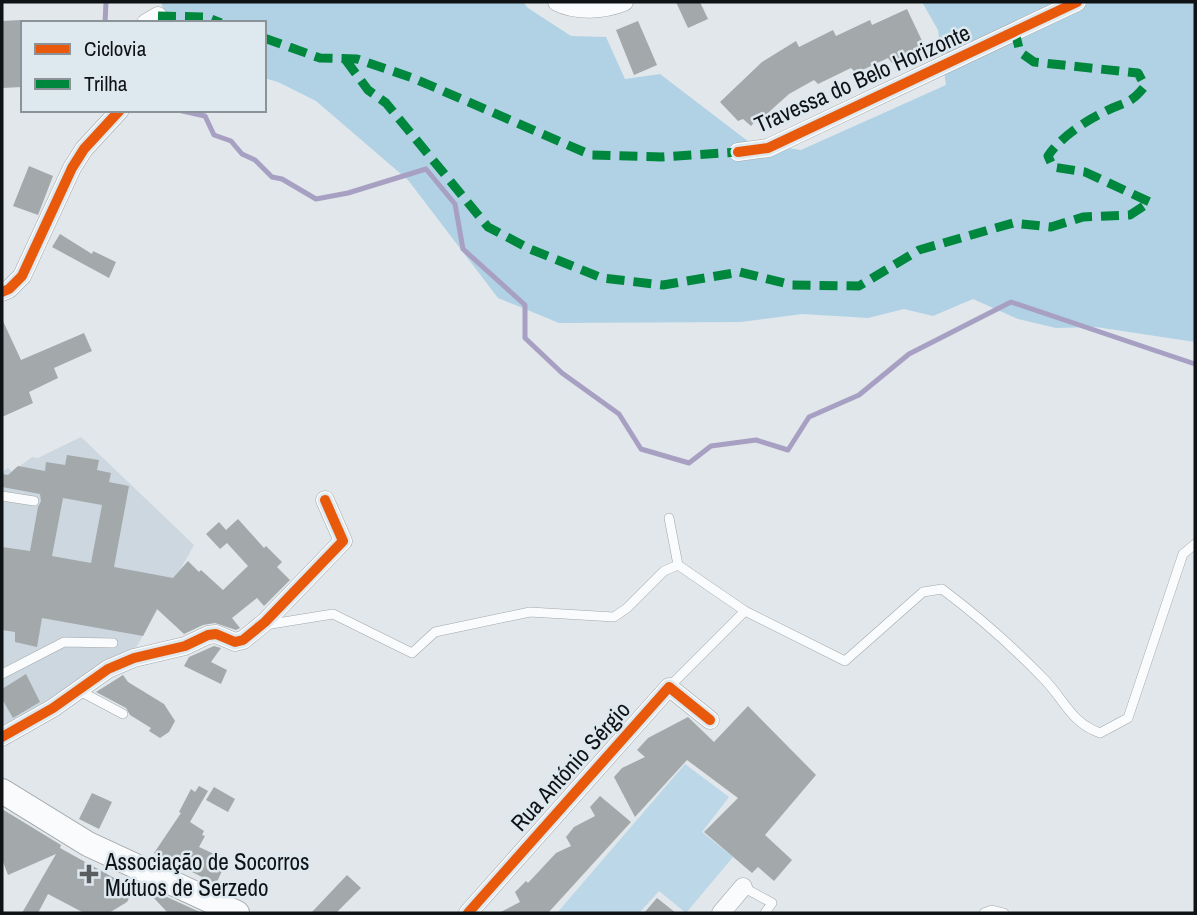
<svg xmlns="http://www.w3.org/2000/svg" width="1197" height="915" font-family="'Archivo Narrow',sans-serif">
	<rect width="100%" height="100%" fill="#e1e7eb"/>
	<polygon fill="#ccd7df" points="81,437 194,545 133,653 113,658 2,730 2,472 8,468 12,472 32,457 38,458"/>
	<polygon fill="#bcd7e8" points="685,764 729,797 702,832 733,857 686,913 659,891 639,913 557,913"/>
	<polygon fill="#b1d2e5" points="161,2 523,2 528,8 571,36 606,37 625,79 660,74 749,142 801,150 946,85 938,30 922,2 1195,2 1195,342 1096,327 1056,328 1018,319 973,299 933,316 904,309 868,318 802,314 741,322 559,323 498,298 408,180 316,101 278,82 264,78 264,23 168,23"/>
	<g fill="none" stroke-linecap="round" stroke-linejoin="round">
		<g stroke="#a8a0c3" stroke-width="5">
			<polyline points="105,23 106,2"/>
			<polyline points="178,110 205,116 214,135 231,141 242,154 255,160 272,177 282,179 316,199 348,193 426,169 455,204 463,249 525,305 525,338 562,373 619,414 641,449 689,463 711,446 756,440 788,450 809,417 859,395 909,354 1011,302 1195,364"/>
		</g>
	</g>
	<g fill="#a3a8aa" fill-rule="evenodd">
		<polygon points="676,2 700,2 708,19 688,28"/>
		<polygon points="907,9 924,45 923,49 892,63 888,58 856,73 851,68 818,84 814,80 789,94 759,121 757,119 751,126 743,119 738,121 720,102 762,62 796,41 799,47 833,30 836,36 870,20 872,25"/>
		<polygon points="21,20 22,87 2,88 2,21"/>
		<polygon points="638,21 657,65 634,75 616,30"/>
		<polygon points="29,166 53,176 38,215 13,206"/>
		<polygon points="60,234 92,254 93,251 116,262 109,278 52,247"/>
		<polygon points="2,319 21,360 84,333 92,351 54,368 58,378 29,392 33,403 2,417"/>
		<path d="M67,455L99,460L97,470L111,473L109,482L129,486L114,567L173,578L188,561L199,572L201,570L223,590L248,566L227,543L220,549L206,534L219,522L226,530L238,519L264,548L266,546L282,562L277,567L290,580L264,606L257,598L232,618L240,628L236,630L215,623L203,625L184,634L157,609L143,636L42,618L37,647L15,642V632L2,630V547L30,551L38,507L41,501L40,494L2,487V474L8,475L18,466L45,471L46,462L65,465ZM63,498L102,505L91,563L52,556Z"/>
		<polygon points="214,646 221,648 211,662 227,670 221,684 184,666 189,657"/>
		<polygon points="26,674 40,702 13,718 2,699 2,689"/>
		<polygon points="123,675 128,682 164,704 175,721 169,732 160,738 149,731 151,728 130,715 126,708 96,692"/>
		<polygon points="748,706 816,775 765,835 792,860 774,881 758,867 752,873 704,832 738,798 687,760 635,817 614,777 622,768 645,757 637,750 648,738 688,717 714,742"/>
		<polygon points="199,786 208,791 190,822 204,831 202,835 205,836 199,847 227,860 216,884 154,853 181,813 179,812 191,789 195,792"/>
		<polygon points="214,787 235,799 228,812 206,800"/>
		<polygon points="92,793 112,802 99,829 79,819"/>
		<polygon points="600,796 631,822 548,913 499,913 520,902 515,892 526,881 528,883 556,853 571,846 566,837 574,827 595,816 590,807"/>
		<polygon points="2,809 61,845 60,848 134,889 127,902 109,913 84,913 48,894 38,913 22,913 56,854 8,875 2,859"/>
		<polygon points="347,875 361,888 336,913 311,913"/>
		<polygon points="156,892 202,913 168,913 151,895"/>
		<polygon points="657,898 676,913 644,913"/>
	</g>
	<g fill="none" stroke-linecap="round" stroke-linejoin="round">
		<defs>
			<g id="lane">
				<polyline points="2,496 34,501"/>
				<polyline points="669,518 678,565 745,611"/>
				<polyline points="265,625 333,614 412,653 435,632 530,612 614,617 627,608 664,571 678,565"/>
				<polyline points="2,674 64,642 113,643"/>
				<path d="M669,687L745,611L845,661L923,592L942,589C978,616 1012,646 1043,678C1065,700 1070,722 1100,733L1128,718L1183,554L1195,544"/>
				<polyline points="78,690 123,714"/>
				<polyline points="743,887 772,903 765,913"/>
				<polyline points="984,913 992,910 1004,913"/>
			</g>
			<g id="street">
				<path d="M557,2C577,12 604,10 624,2"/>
				<polyline points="146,23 158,16"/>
				<polyline points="738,152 768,148 1077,2"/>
				<polyline points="2,292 9,289 22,276 72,168 84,149 120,110"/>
				<polyline points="2,737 53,708 108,669 134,658 185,646 208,635 216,634 235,642 243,640 265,622 343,541 325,500"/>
				<polyline points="468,913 669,687 710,720"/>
				<polyline points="721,913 743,887"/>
			</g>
			<polyline id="secondary" points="2,791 88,844 237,913"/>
		</defs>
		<use href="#lane" stroke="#a2a7aa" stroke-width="10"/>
		<use href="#street" stroke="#a2a7aa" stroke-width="19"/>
		<use href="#secondary" stroke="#a2a7aa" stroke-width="26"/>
		<use href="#lane" stroke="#fafbfc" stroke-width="9"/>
		<use href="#street" stroke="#fafbfc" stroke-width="18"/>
		<use href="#secondary" stroke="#fafbfc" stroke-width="24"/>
		<g stroke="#00873e" stroke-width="9" stroke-dasharray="18 9" stroke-linecap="butt">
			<polyline points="158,16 206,17 221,23"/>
			<polyline points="264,38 320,58 357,59 413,78 591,155 662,157 738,152"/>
			<path d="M345,59L368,90L386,103L488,227L530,249L602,278L663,285L740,272L792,285L859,286L919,250L1013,223L1051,227L1083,217L1130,215L1150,202L1085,172L1053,167L1048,156C1060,138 1085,121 1104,112C1125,101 1129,106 1145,86L1138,73L1034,62L1020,52L1015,32"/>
		</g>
		<defs>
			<g id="cycleway">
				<polyline points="738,152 768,148 1077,2"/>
				<polyline points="2,292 9,289 22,276 72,168 84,149 120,110"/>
				<polyline points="2,737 53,708 108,669 134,658 185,646 208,635 216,634 235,642 243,640 265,622 343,541 325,500"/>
				<polyline points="468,913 669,687 710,720"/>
			</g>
		</defs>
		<use href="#cycleway" stroke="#dde8ef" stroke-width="15"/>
		<use href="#cycleway" stroke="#e8590c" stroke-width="10"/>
	</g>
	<path fill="#585d60" stroke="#dde8ef" stroke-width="2.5" d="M85.5 863.5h7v7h7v7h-7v7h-7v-7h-7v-7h7z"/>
	<g text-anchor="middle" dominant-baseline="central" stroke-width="5" stroke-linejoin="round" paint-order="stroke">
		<g font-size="23" fill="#0f1315" stroke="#dde8ef">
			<text transform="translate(862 78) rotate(-24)">Travessa do Belo Horizonte</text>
			<text transform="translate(570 766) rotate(-48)">Rua António Sérgio</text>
		</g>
		<g font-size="23" fill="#0f1315" stroke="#dde8ef" text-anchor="start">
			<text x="105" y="861">Associação de Socorros<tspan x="105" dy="26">Mútuos de Serzedo</tspan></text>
		</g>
	</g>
	<rect width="1197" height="915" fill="none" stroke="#0f1315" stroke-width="7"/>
	<rect x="21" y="21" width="245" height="91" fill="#dde8ef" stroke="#8b9398" stroke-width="2"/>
	<rect x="35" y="44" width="35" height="10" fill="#e8590c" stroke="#8b9398" stroke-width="2"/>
	<text x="84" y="56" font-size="21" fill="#0f1315">Ciclovia</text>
	<rect x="35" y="79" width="35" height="10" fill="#00873e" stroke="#8b9398" stroke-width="2"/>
	<text x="84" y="91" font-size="21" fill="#0f1315">Trilha</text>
</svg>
